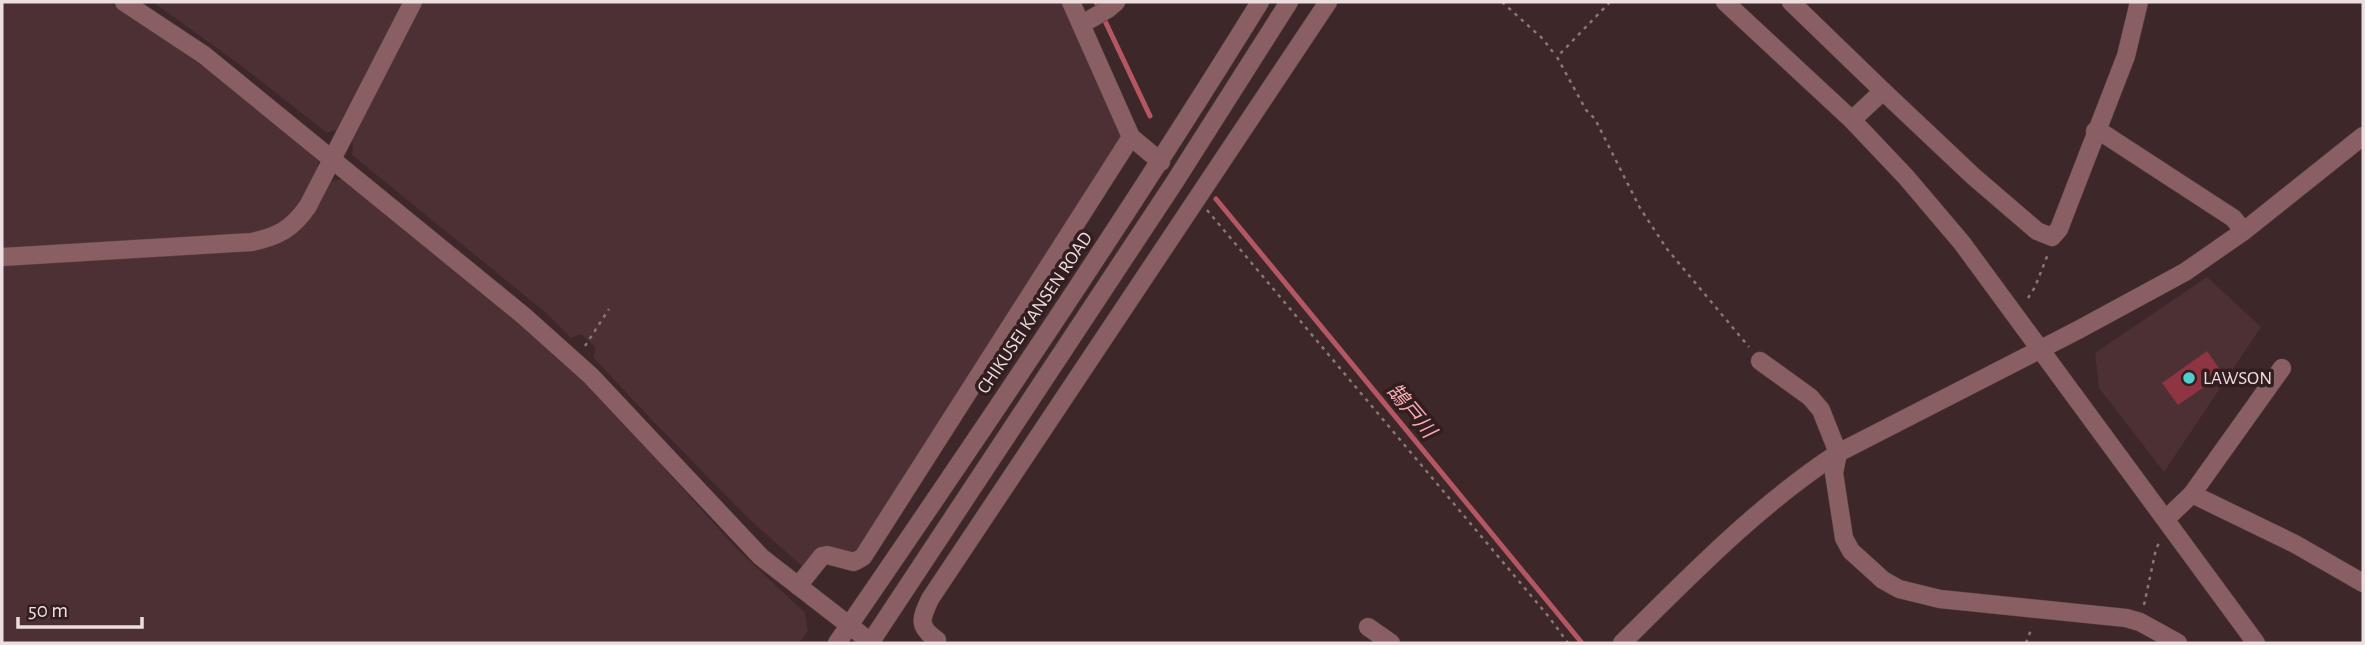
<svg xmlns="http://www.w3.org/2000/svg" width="2365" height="645" font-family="'Alegreya Sans','Noto Sans JP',sans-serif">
	<rect width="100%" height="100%" fill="#3d2729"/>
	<g fill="#4c3033">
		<polygon points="2,2 109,2 151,29 222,80 319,159 317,169 328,182 342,179 550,348 588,383 735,547 805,613 808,631 799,643 2,643"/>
		<polygon points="153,2 1063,2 1121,132 1120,140 854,556 823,546 804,568 747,517 652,420 593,357 596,348 581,334 571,338 545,312 352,155 353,142 335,130 327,133 243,67"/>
		<polygon points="2207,277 2261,327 2164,472 2099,388 2095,353"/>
	</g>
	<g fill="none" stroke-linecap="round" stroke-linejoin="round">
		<g stroke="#b55763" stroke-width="5">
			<polyline points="1096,2 1150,116"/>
			<polyline points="1216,199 1582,643"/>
		</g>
	</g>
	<polygon fill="#8e3442" points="2207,351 2223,374 2178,405 2162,383"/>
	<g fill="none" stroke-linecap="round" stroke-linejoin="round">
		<defs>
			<g id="minor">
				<polyline points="124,2 204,55 524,316 591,376 761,557 872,643"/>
				<polyline points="1071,2 1131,137 1161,162"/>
				<polyline points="1725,2 1852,120 1906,177 1962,243 2256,643"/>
				<polyline points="1791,2 1883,91"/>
				<polyline points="1082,24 1108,9 1116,2"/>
				<polyline points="1852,120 1883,91 1973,176 2037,231 2052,237 2059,229 2126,56 2139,2"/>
				<polyline points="2095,131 2104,134 2233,218 2244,231"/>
				<path d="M2,257L252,242C279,236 292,229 308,206L413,2"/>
				<polyline points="1760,361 1810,397 1821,410 1838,453 1834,473 1844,538 1851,551 1883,580 1899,589 1940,599 2126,618 2140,622 2178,643"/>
				<polyline points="2192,494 2295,544 2363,583"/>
				<polyline points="2166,519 2192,494 2282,368"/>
				<polyline points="798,586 822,556 827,555 854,562 863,557 1131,137"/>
				<polyline points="1368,627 1391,643"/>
				<path d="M837,643C982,432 1125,220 1260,2"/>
				<polyline points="870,643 1174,183 1289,2"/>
				<path d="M937,643V640C917,626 921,619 930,599L1328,2"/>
				<path d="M1622,643C1690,576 1757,506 1838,453L2078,330L2185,272L2244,231L2363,136"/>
			</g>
		</defs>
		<use href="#minor" stroke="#594446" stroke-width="19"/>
		<g stroke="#897677" stroke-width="2.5" stroke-dasharray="3.5 5" stroke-linecap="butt">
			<polyline points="1502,2 1543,39 1556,56"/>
			<polyline points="1610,2 1557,57 1586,110 1595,119 1640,208 1667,249 1749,347"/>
			<polyline points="1207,210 1549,617 1568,643"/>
			<polyline points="2028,298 2035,287 2048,254"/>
			<polyline points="585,346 609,309"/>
			<polyline points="2144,605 2156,549 2160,541"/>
			<polyline points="2026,643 2032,627"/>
		</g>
		<use href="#minor" stroke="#895f63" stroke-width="18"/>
	</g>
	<circle fill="#53cdcb" stroke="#321d1f" stroke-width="2.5" cx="2189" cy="378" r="7"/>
	<g text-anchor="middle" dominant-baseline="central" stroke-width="7" stroke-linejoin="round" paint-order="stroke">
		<g font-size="19" fill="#eddedf" stroke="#321d1f">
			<text transform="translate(1035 313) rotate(-56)">CHIKUSEI KANSEN ROAD</text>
		</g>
		<g font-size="19" fill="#eddedf" stroke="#321d1f" text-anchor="start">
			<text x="2203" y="378">LAWSON</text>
		</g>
		<g font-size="21" font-style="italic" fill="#f7aab0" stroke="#321d1f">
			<text transform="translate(1411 411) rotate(50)">鵠戸川</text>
		</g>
	</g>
	<rect width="2365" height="645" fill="none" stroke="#eddedf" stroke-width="7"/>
	<path d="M18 617v10h124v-10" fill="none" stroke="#eddedf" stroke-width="3.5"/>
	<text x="28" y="617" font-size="21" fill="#eddedf" stroke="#321d1f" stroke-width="5" paint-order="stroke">50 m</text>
</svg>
